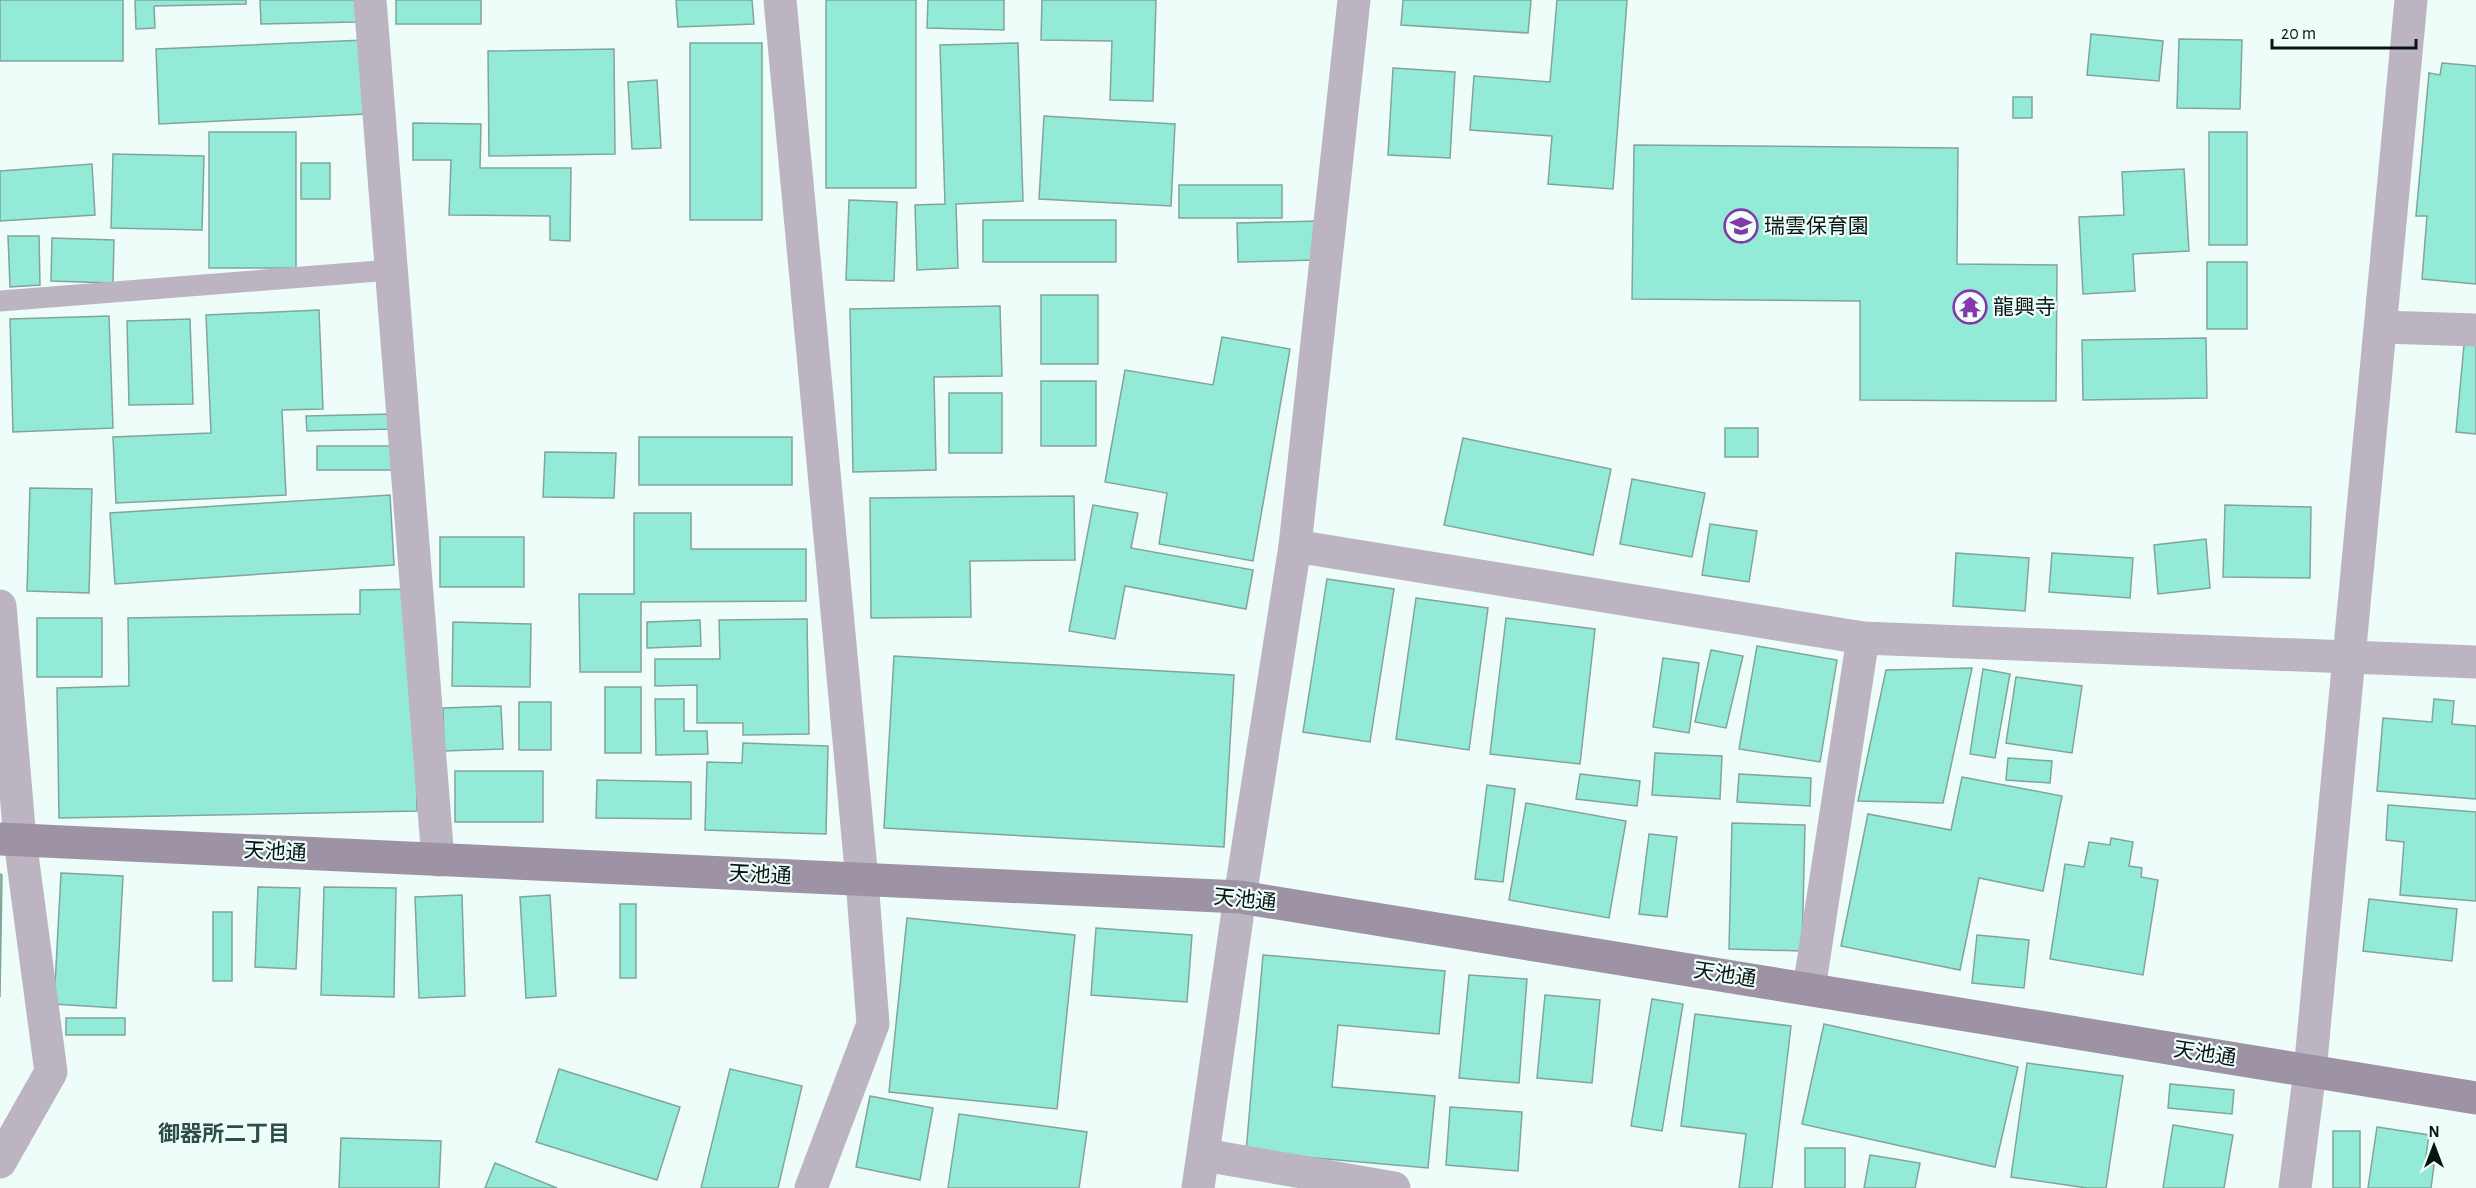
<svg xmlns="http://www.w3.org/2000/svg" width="2476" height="1188" font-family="'Alegreya Sans','Noto Sans JP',sans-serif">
	<rect width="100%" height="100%" fill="#eefdf9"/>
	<g fill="#93ead6" stroke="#80a59b" stroke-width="1.5">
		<rect x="0" y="0" width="123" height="61"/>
		<polygon points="135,0 246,0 246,4 154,6 155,28 136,29"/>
		<polygon points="260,0 356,0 356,22 261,24"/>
		<rect x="396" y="0" width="85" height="24"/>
		<polygon points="676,0 752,0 754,24 678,27"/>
		<rect x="826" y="0" width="90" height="188"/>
		<polygon points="928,0 1004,0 1004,30 927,28"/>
		<polygon points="1042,0 1156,0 1153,101 1110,100 1112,41 1041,40"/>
		<polygon points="1403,0 1531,0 1528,33 1401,25"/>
		<polygon points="1557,0 1627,0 1613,189 1548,184 1552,136 1470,130 1474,76 1550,82"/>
		<polygon points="2091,34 2163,41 2159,81 2087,75"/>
		<polygon points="2179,39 2242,40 2240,109 2177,108"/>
		<polygon points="364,40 367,114 159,124 156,49"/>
		<rect x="690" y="43" width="72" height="177"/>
		<polygon points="1018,43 1023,201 956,204 958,268 917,270 915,205 945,204 940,45"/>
		<polygon points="614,49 615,154 489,156 488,51"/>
		<polygon points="2442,63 2476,66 2476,284 2422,279 2427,216 2416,216 2429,73 2440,75"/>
		<polygon points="1393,68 1455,72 1450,158 1388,155"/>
		<polygon points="657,80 661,148 632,149 628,82"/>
		<rect x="2013" y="97" width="19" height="21"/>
		<polygon points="1044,116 1175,124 1171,206 1039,199"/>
		<polygon points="413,123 481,124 480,168 571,168 570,241 550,240 550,216 449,215 451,160 413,160"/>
		<rect x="209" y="132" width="87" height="136"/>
		<rect x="2209" y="132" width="38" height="113"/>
		<polygon points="1634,145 1958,148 1957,264 2057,265 2056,401 1860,400 1860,301 1632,299"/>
		<polygon points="113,154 204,156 202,230 111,228"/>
		<rect x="301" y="163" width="29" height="36"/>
		<polygon points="92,164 95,215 0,221 0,171"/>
		<polygon points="2184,169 2189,251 2133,254 2135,291 2083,294 2079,217 2124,215 2122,172"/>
		<rect x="1179" y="185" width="103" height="33"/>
		<polygon points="849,200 897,202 894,281 846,280"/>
		<rect x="983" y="220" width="133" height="42"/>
		<polygon points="1317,221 1317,260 1238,262 1237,223"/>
		<polygon points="8,236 39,236 40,285 10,287"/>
		<polygon points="52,238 114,240 113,283 51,281"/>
		<rect x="2207" y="262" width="40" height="67"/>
		<rect x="1041" y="295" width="57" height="69"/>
		<polygon points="1000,306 1002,376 934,377 936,470 853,472 850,309"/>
		<polygon points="319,310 323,409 282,410 286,495 116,503 113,437 211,433 206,315"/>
		<polygon points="109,316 113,428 13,432 10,319"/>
		<polygon points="190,319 193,404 129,405 127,321"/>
		<polygon points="2465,334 2476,335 2476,434 2456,432"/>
		<polygon points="1222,337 1290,349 1253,561 1159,544 1167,493 1105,482 1125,370 1213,385"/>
		<polygon points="2206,338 2207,398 2083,400 2082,340"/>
		<rect x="1041" y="381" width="55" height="65"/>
		<rect x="949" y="393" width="53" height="60"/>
		<polygon points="393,414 393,429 307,431 306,416"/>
		<rect x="1725" y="428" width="33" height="29"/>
		<rect x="639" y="437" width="153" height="48"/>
		<polygon points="1463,438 1611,469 1593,555 1444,525"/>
		<rect x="317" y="446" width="81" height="24"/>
		<polygon points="545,452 616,453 614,498 543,497"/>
		<polygon points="1632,479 1705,493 1692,557 1620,544"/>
		<polygon points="30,488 92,489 89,593 27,591"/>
		<polygon points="390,495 394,565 115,584 110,513"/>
		<polygon points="1074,496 1075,560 970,561 971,617 871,618 870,498"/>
		<polygon points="1093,505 1138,513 1131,548 1253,570 1246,609 1125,586 1115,639 1069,631"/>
		<polygon points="2225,505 2311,507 2310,578 2223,577"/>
		<polygon points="634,513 691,513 691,549 806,549 806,601 641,602 641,672 580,672 579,594 634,594"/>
		<polygon points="1710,524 1757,531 1749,582 1702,575"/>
		<rect x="440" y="537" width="84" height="50"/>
		<polygon points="2206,539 2210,588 2158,594 2154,545"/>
		<polygon points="1956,553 2029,558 2025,611 1953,606"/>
		<polygon points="2052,553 2133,558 2130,598 2049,592"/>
		<polygon points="1327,579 1394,589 1370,742 1303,732"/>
		<polygon points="413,589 417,811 59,818 57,688 129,686 128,618 360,614 360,590"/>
		<polygon points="1416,598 1488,608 1469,750 1396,739"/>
		<rect x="37" y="618" width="65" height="59"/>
		<polygon points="1506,618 1595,629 1580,764 1490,754"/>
		<polygon points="807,619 809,734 743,735 743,723 697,723 697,685 655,686 655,659 720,659 719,620"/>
		<polygon points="700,620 701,646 647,648 647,622"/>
		<polygon points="453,622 531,624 530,687 452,686"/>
		<polygon points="1757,646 1837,660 1820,762 1739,749"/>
		<polygon points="1711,650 1743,656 1726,728 1695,722"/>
		<polygon points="894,656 1234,675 1224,847 884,828"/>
		<polygon points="1663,658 1699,663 1689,733 1653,727"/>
		<polygon points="1972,668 1943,803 1858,801 1886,670"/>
		<polygon points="1983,669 2010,674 1995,758 1970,754"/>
		<polygon points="2016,677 2082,686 2072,753 2006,743"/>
		<rect x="605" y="687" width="36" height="66"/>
		<polygon points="655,699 684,699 684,731 707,731 708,754 656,755"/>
		<polygon points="2434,699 2454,701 2452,724 2476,726 2476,799 2377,791 2383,718 2432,722"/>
		<rect x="519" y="702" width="32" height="48"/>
		<polygon points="501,706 503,749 444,751 443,708"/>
		<polygon points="743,743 828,746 826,834 705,830 707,762 742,763"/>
		<polygon points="1655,753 1722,756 1720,799 1652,795"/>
		<polygon points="2008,758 2052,761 2050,783 2006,780"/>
		<rect x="455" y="771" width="88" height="51"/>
		<polygon points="1580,774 1640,781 1637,806 1576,799"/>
		<polygon points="1739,774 1811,778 1810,806 1737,802"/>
		<polygon points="1962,777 2062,796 2043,891 1979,878 1960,970 1841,946 1868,814 1951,830"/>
		<polygon points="597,780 691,782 691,819 596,818"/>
		<polygon points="1487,785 1515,789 1503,882 1475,879"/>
		<polygon points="1526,803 1626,821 1609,918 1509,900"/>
		<polygon points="2388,805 2476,812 2476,901 2400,895 2404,842 2386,840"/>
		<polygon points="1732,823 1805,825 1802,951 1729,949"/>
		<polygon points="1649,834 1677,837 1667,917 1639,914"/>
		<polygon points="2111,838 2133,842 2129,866 2142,868 2141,877 2158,880 2143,975 2050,959 2065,864 2084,867 2089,842 2110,845"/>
		<polygon points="61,873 123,876 116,1008 54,1004"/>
		<polygon points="0,874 2,875 0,997"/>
		<polygon points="258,887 300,888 296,969 255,967"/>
		<polygon points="324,887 396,888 394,997 321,995"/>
		<polygon points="462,895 465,996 419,998 415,897"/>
		<polygon points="550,895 556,996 526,998 520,897"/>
		<polygon points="2369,899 2457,909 2452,961 2363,951"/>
		<rect x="620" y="904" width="16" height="74"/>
		<rect x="213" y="912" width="19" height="69"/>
		<polygon points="907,918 1075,935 1057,1109 889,1092"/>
		<polygon points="1096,928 1192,935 1187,1002 1091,995"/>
		<polygon points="1977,935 2029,940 2024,988 1972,983"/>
		<polygon points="1263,955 1445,971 1439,1034 1338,1025 1332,1087 1435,1096 1428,1168 1246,1152"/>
		<polygon points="1469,975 1527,979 1519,1083 1459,1078"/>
		<polygon points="1545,995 1600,1000 1592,1083 1537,1078"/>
		<polygon points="1652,999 1683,1004 1662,1131 1631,1126"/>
		<polygon points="1695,1014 1791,1026 1772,1188 1739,1188 1746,1134 1681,1126"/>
		<rect x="66" y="1018" width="59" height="17"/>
		<polygon points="1824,1024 2018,1067 1995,1167 1802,1124"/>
		<polygon points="2027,1063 2123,1076 2106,1188 2087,1188 2011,1177"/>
		<polygon points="559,1069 680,1107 657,1180 536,1142"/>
		<polygon points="730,1069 802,1086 778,1188 701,1188"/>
		<polygon points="2170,1084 2234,1090 2232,1114 2168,1108"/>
		<polygon points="870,1096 933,1108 920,1180 856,1167"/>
		<polygon points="1450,1107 1522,1112 1518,1171 1446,1165"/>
		<polygon points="959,1114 1087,1132 1079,1188 948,1188"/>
		<polygon points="2173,1125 2233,1135 2224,1188 2163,1188"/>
		<polygon points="2377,1127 2429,1135 2425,1163 2434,1165 2431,1188 2368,1188"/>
		<rect x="2333" y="1131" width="27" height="57"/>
		<polygon points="341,1138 441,1141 439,1188 339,1188"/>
		<rect x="1805" y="1148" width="40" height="40"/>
		<polygon points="1870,1155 1920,1163 1915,1188 1864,1188"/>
		<polygon points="495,1163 557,1188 485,1188"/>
	</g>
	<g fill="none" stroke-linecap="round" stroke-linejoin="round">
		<polyline stroke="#bcb5c1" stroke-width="21" points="0,301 391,270"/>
		<g stroke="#bcb5c1" stroke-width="33">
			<polyline points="370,0 438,860"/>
			<polyline points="780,0 862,880 873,1024 811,1188"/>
			<polyline points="2381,327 2476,330"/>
			<polyline points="1295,546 1863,638 2476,662"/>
			<polyline points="0,606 20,840 51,1072 0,1162"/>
			<polyline points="1809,989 1863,638"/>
			<polyline points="1204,1155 1394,1188"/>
			<polyline points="1198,1188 1240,897 1295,546 1354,0"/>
			<polyline points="2295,1188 2310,1071 2411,0"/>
		</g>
		<polyline stroke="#9e93a5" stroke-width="33" points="0,839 1240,897 2476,1098"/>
	</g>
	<defs>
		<symbol id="school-ring" viewBox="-11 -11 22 22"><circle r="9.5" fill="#eefdf9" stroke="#8339aa" stroke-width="1.5"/><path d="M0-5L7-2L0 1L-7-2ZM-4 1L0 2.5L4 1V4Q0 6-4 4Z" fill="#8339aa"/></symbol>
		<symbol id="temple-ring" viewBox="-11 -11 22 22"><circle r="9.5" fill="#eefdf9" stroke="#8339aa" stroke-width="1.5"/><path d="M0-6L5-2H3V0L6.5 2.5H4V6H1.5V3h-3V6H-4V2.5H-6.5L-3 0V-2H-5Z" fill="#8339aa"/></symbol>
	</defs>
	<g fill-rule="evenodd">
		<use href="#school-ring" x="1722" y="207" width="38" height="38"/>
		<use href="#temple-ring" x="1951" y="288" width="38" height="38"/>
	</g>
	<g text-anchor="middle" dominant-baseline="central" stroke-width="4.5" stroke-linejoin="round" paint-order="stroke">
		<g font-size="21" fill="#081613" stroke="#eefdf9" text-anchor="start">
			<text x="1764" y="226">瑞雲保育園</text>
			<text x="1993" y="307">龍興寺</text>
		</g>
		<g font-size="21" fill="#081613" stroke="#eefdf9">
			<text transform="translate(275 852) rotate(3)">天池通</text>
			<text transform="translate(760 875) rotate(3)">天池通</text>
			<text transform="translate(1245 900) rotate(6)">天池通</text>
			<text transform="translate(1725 975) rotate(9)">天池通</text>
			<text transform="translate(2205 1054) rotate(9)">天池通</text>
		</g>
		<g font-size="22" font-weight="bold" fill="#2c4e46" stroke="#eefdf9">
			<text x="224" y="1134">御器所二丁目</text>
		</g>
	</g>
	<g transform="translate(2434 1146)" stroke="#eefdf9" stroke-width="4.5" paint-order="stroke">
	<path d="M0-4.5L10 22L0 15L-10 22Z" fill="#081613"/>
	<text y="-9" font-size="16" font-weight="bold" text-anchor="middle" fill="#081613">N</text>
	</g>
	<path d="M2272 39v9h144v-9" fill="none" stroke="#081613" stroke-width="3"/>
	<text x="2281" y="39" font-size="18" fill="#081613" stroke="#eefdf9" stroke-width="4.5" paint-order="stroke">20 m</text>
</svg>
